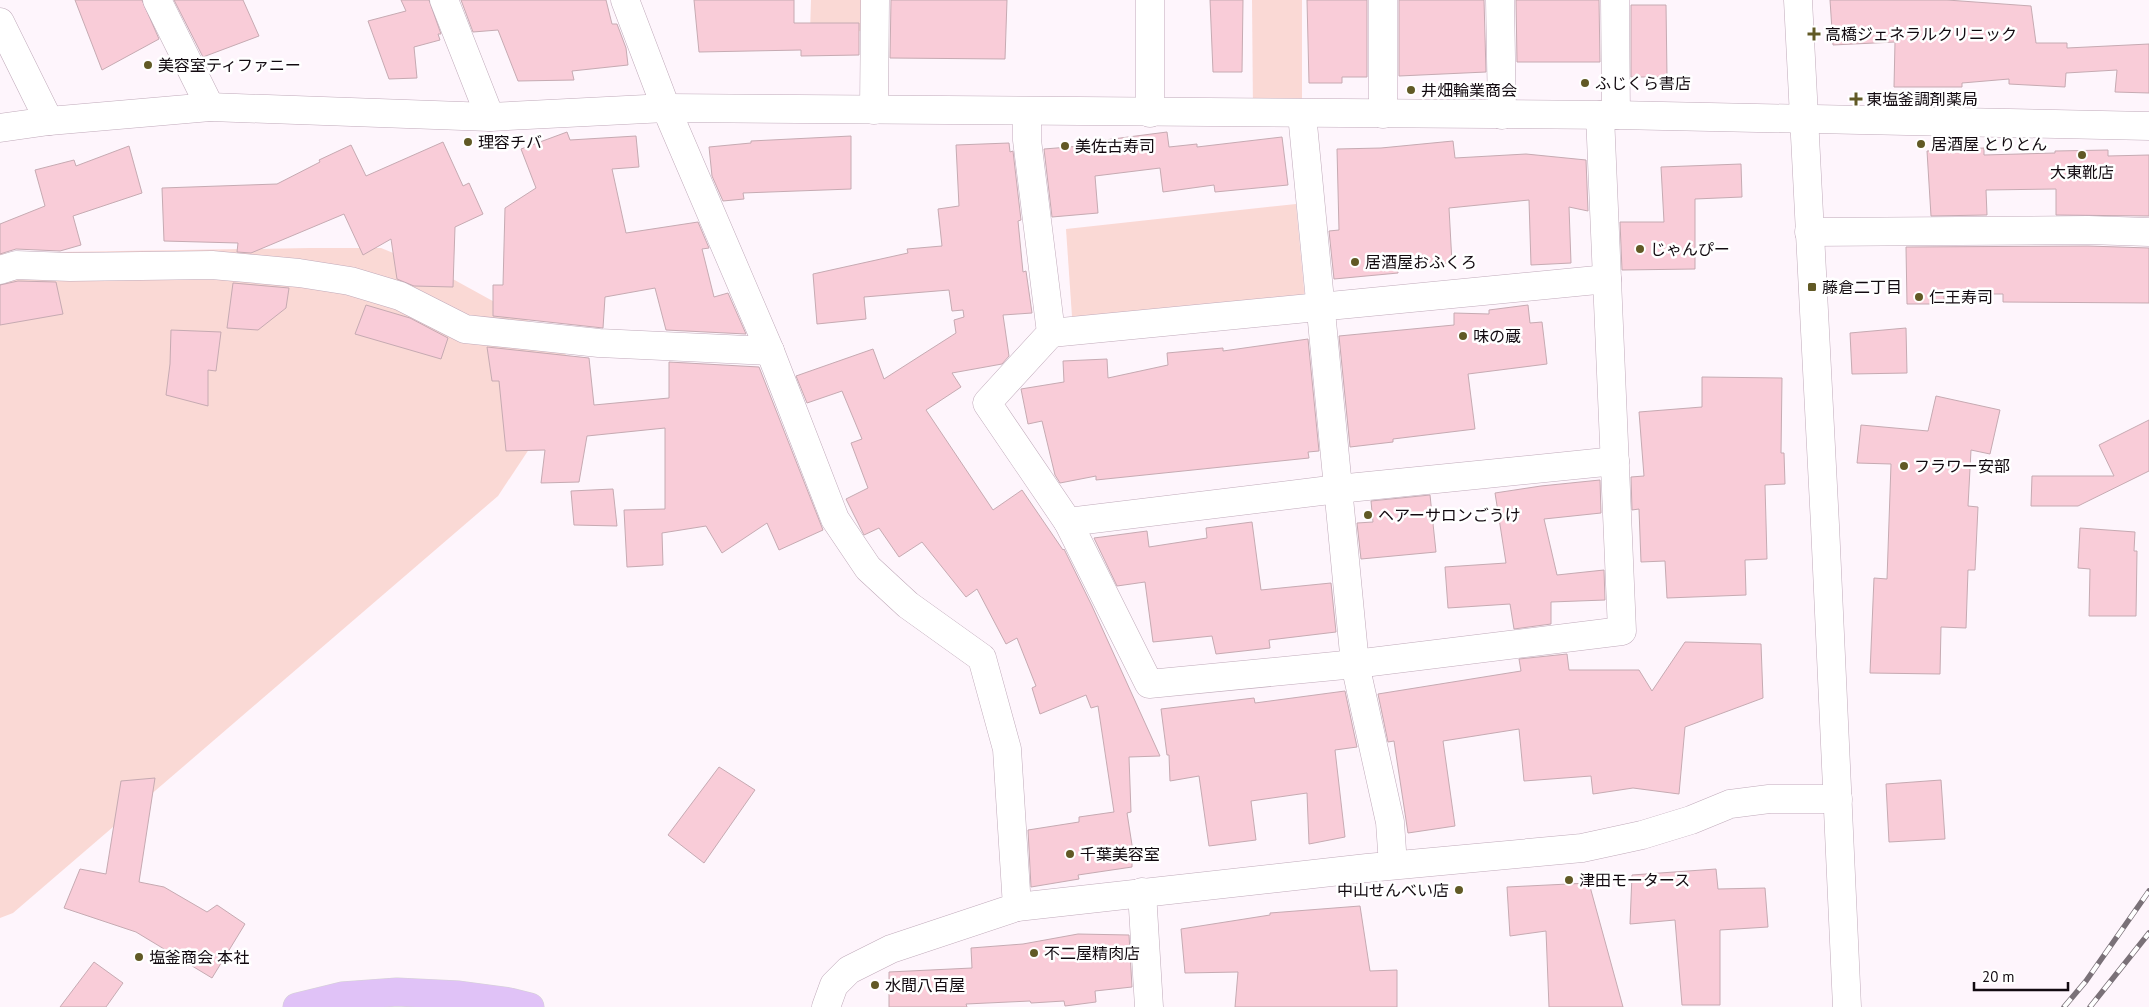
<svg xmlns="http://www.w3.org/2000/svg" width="2149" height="1007" font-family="'PT Sans','Noto Sans JP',sans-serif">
	<rect width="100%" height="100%" fill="#fef5fc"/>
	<g fill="#fad9d5">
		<polygon points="811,0 866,0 864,31 810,32"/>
		<polygon points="1252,0 1302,0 1302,114 1253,113"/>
		<polygon points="1296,204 1306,309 1073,331 1066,229"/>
		<polygon points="310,248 381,248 440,272 569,343 545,425 498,496 13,913 0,918 0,253"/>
	</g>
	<g fill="#f9ccd8" stroke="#c6aab2">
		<polygon points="75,0 142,0 159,39 102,70"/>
		<polygon points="174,0 243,0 259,36 203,57"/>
		<polygon points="401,0 429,0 441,34 438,34 440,40 414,47 417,78 389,79 368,21 406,11"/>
		<polygon points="461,0 606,0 612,24 617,24 626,48 628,65 572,71 574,80 518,81 498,30 473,32"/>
		<polygon points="694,0 794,0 794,23 859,23 859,55 801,56 801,50 699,52"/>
		<polygon points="891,0 1007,0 1005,59 890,58"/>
		<polygon points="1210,0 1243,0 1242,72 1213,72"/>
		<polygon points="1307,0 1367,0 1367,77 1342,77 1342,83 1309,83"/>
		<polygon points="1399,0 1484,0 1486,72 1399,76"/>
		<polygon points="1516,0 1599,0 1600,62 1517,62"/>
		<polygon points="1830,0 1947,0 2031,6 2036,43 2067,43 2067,48 2149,44 2149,93 2115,92 2117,70 2066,73 2065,87 2009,84 2009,79 1962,83 1962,87 1894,87 1895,42 1833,45"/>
		<polygon points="1631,5 1666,5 1667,77 1631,77"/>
		<polygon points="567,132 570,140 636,136 639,167 612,169 626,233 698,222 709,248 702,249 714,297 728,293 746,334 666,330 655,288 605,297 603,328 493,316 493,285 503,285 505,208 536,188 521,149"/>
		<polygon points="1167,132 1169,147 1197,144 1197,147 1282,137 1288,185 1215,192 1214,185 1163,192 1160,168 1095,176 1098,213 1052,217 1044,149 1106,144 1105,140"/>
		<polygon points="851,136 851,189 743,193 744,199 723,201 712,176 709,147 751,143 751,141"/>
		<polygon points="1453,141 1455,158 1526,154 1586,160 1588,211 1569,207 1571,263 1531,265 1529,200 1449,208 1452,263 1398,266 1398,273 1334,279 1329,231 1339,230 1337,149 1381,148"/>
		<polygon points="443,142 463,186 469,183 483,214 455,227 453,287 414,286 397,279 391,239 363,255 344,214 251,253 237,252 238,243 164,241 162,188 277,184 320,162 319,160 351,145 366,176"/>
		<polygon points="1009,143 1010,152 1013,151 1021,220 1018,221 1023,272 1026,271 1032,313 1003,315 1009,356 1002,364 952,373 961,387 926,410 993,510 1022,490 1063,550 1064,549 1092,606 1160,756 1129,757 1131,812 1127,813 1132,845 1132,867 1078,875 1079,879 1031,887 1028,830 1079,822 1079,817 1114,812 1098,706 1091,708 1086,695 1040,714 1032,688 1036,686 1017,638 1006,644 977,589 966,597 922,542 899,557 879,528 864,535 846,499 868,488 851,443 862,439 842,391 807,403 796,376 873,349 884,379 956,333 954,320 964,317 963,310 952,311 949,290 864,297 866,319 817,324 813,274 908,253 907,249 942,246 938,209 959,206 956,145"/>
		<polygon points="129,146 142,193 73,216 81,245 60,251 16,249 0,254 0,224 45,206 35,170 74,160 76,166"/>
		<polygon points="1984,148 1984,155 2055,153 2055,151 2108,150 2108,156 2149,155 2149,216 2056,215 2056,189 1986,190 1987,215 1931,216 1927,151"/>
		<polygon points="1741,164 1742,197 1695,199 1695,269 1622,270 1620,222 1664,222 1661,167"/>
		<polygon points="2088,246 2149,248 2149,303 2003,302 2003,294 1944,294 1944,304 1907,304 1906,247"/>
		<polygon points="18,281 56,282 63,314 0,325 0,285"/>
		<polygon points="233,283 289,288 286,308 258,330 227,328"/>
		<polygon points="366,305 410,318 448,338 441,359 355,334"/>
		<polygon points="1528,305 1530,323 1542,322 1547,364 1468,374 1475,429 1393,439 1393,442 1350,447 1339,336 1454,325 1454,313 1489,314 1489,310"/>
		<polygon points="1906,328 1907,373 1852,374 1850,333"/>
		<polygon points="171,330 221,332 216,371 208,370 208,406 166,395 170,364"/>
		<polygon points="1308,339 1319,451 1308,452 1309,458 1096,480 1096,476 1060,483 1055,475 1042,421 1028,424 1021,389 1064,382 1063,361 1107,359 1108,378 1168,365 1167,353 1223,348 1223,351"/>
		<polygon points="487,347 589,358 594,405 669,398 669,362 759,367 823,530 779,550 767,523 722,553 706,526 662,533 663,565 627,567 624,510 665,509 665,428 587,436 579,482 541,483 545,450 506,451 499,381 492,381"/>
		<polygon points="1702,377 1782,378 1781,453 1784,453 1785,484 1765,485 1767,559 1745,560 1746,595 1667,598 1665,561 1641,562 1639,509 1632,510 1631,477 1644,476 1639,412 1702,407"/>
		<polygon points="1936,396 2000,410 1990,454 1971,450 1968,506 1978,507 1975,570 1968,570 1966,628 1941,627 1940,674 1870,673 1874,578 1887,579 1891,464 1857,463 1861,425 1928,431"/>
		<polygon points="2149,420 2149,471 2078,506 2031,506 2032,476 2114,476 2099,445"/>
		<polygon points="1600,480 1601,513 1544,519 1557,575 1604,570 1605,600 1551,602 1551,624 1514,629 1510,604 1448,608 1445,567 1506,563 1495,493 1541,486"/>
		<polygon points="613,489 617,526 574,525 571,491"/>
		<polygon points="1430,495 1436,552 1361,559 1357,523 1373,522 1371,501"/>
		<polygon points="1252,522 1261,590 1331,583 1336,632 1269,640 1270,648 1216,654 1212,636 1153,642 1145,582 1117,586 1094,538 1147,531 1149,547 1207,538 1206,528"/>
		<polygon points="2080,528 2135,532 2134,551 2137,551 2136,616 2089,616 2090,569 2078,568"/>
		<polygon points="1685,642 1761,644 1763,698 1685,727 1679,794 1633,788 1593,794 1591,776 1524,781 1519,729 1443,741 1455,826 1408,833 1394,741 1388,742 1378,694 1521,671 1519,659 1567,654 1569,670 1639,670 1652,691"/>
		<polygon points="1345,691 1357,747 1335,750 1345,837 1309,844 1307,793 1251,801 1256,840 1209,846 1199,776 1170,781 1169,755 1167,755 1161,709 1254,698 1255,703"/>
		<polygon points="719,767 755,790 704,863 668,835"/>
		<polygon points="155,778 139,882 164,887 207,912 217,905 245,924 212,978 136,932 64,908 80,869 106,874 121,781"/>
		<polygon points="1941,780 1945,839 1889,842 1886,784"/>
		<polygon points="1716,869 1718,889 1765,888 1768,927 1720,930 1720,1005 1682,1005 1675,920 1630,924 1632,875"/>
		<polygon points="1589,883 1623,1007 1549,1007 1546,931 1510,936 1507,887"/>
		<polygon points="1360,906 1370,971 1397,970 1397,1007 1235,1007 1238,972 1185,973 1181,929 1270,915 1270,913"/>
		<polygon points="1078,934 1129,935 1132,987 1095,991 1096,1002 1065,1006 1064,1001 1031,1003 1030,1001 966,1004 967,1007 889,1007 889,972 972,968 971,948 1023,944"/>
		<polygon points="94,962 123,983 106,1007 60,1007"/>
	</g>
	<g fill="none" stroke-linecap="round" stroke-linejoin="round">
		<defs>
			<g id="minor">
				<polyline points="157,0 210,107"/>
				<polyline points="444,0 490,117"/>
				<polyline points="625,0 666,108 770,351 835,519 868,568 908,605 982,658 1007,749 1017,907 891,949 849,970 834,985 826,1007"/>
				<polyline points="1383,0 1383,114"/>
				<polyline points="1500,0 1502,115"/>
				<polyline points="1615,0 1616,115"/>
				<polyline points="0,22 49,121"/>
				<polyline points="874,110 875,0"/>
				<polyline points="1027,112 1027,140 1051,333 987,403 1068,522 1149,684 1355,664 1622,631 1600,115"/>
				<polyline points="1150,113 1150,0"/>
				<polyline points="1302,114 1355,664 1390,822 1393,865"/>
				<polyline points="1809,232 2088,230 2149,232"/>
				<polyline points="0,270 16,265 70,267 212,265 299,273 350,281 400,296 465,329 599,343 770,351"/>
				<polyline points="1051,333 1607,279"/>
				<polyline points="1068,522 1338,489 1615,461"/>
				<polyline points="1142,892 1149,1007"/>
			</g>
			<g id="tertiary">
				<polyline points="1798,0 1825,525 1847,1007"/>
				<polyline points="0,128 49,121 210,107 490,117 666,108 1616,115 2149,126"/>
				<polyline points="1017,907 1367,868 1582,848 1642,835 1691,820 1730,804 1769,799 1838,799"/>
			</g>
			<polyline id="trunk" points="297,1007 342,996 397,992 459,995 510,1002 530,1007"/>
		</defs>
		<use href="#minor" stroke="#c0aaba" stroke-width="29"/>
		<use href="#tertiary" stroke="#c0aaba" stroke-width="29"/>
		<use href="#trunk" stroke="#d4d3d4" stroke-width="29"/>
		<use href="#minor" stroke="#fff" stroke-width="28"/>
		<use href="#tertiary" stroke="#fff" stroke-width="28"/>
		<use href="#trunk" stroke="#e0c2f7" stroke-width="28"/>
		<defs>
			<g id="rail">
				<polyline points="2064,1007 2086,981 2149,891"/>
				<polyline points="2090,1007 2149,933"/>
			</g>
		</defs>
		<use href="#rail" stroke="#7a7178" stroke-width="5.5"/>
		<use href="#rail" stroke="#fff" stroke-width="4" stroke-dasharray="11" stroke-linecap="butt"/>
	</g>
	<g fill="#615925" stroke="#fff" stroke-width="2">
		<path d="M1811.5 26.5h5v5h5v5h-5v5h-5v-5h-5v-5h5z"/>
		<circle cx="148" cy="65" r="5"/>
		<circle cx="1585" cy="83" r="5"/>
		<circle cx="1411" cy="90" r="5"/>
		<path d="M1853.5 91.5h5v5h5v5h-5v5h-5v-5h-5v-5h5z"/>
		<circle cx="468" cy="142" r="5"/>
		<circle cx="1921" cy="144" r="5"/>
		<circle cx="1065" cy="146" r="5"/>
		<circle cx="2082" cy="155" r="5"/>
		<circle cx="1640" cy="249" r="5"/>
		<circle cx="1355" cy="262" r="5"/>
		<rect x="1807" y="282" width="10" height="10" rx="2.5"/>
		<circle cx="1919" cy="297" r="5"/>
		<circle cx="1463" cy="336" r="5"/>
		<circle cx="1904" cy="466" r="5"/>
		<circle cx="1368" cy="515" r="5"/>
		<circle cx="1070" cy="854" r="5"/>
		<circle cx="1569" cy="880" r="5"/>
		<circle cx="1459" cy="890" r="5"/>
		<circle cx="1034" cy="953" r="5"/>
		<circle cx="139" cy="957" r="5"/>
		<circle cx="875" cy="985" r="5"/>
	</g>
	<g text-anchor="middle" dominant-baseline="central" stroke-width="5" stroke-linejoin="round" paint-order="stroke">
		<g font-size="16" fill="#120a10" stroke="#fff" text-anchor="start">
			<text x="1825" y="34">高橋ジェネラルクリニック</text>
			<text x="158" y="65">美容室ティファニー</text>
			<text x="1595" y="83">ふじくら書店</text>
			<text x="1421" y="90">井畑輪業商会</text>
			<text x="1866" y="99">東塩釜調剤薬局</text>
			<text x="478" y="142">理容チバ</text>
			<text x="1931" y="144">居酒屋 とりとん</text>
			<text x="1075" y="146">美佐古寿司</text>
			<text x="2082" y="172" text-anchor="middle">大東靴店</text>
			<text x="1650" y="249">じゃんぴー</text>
			<text x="1365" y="262">居酒屋おふくろ</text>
			<text x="1822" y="287">藤倉二丁目</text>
			<text x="1929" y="297">仁王寿司</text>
			<text x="1473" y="336">味の蔵</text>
			<text x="1914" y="466">フラワー安部</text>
			<text x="1378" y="515">ヘアーサロンごうけ</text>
			<text x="1080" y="854">千葉美容室</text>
			<text x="1579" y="880">津田モータース</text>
			<text x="1449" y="890" text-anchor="end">中山せんべい店</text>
			<text x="1044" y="953">不二屋精肉店</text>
			<text x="149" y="957">塩釜商会 本社</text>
			<text x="885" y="985">水間八百屋</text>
		</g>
	</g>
	<path d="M1974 982v8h94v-8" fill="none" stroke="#120a10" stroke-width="2.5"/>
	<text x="1982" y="982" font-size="15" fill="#120a10" stroke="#ffffff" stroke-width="4" paint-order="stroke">20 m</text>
</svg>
